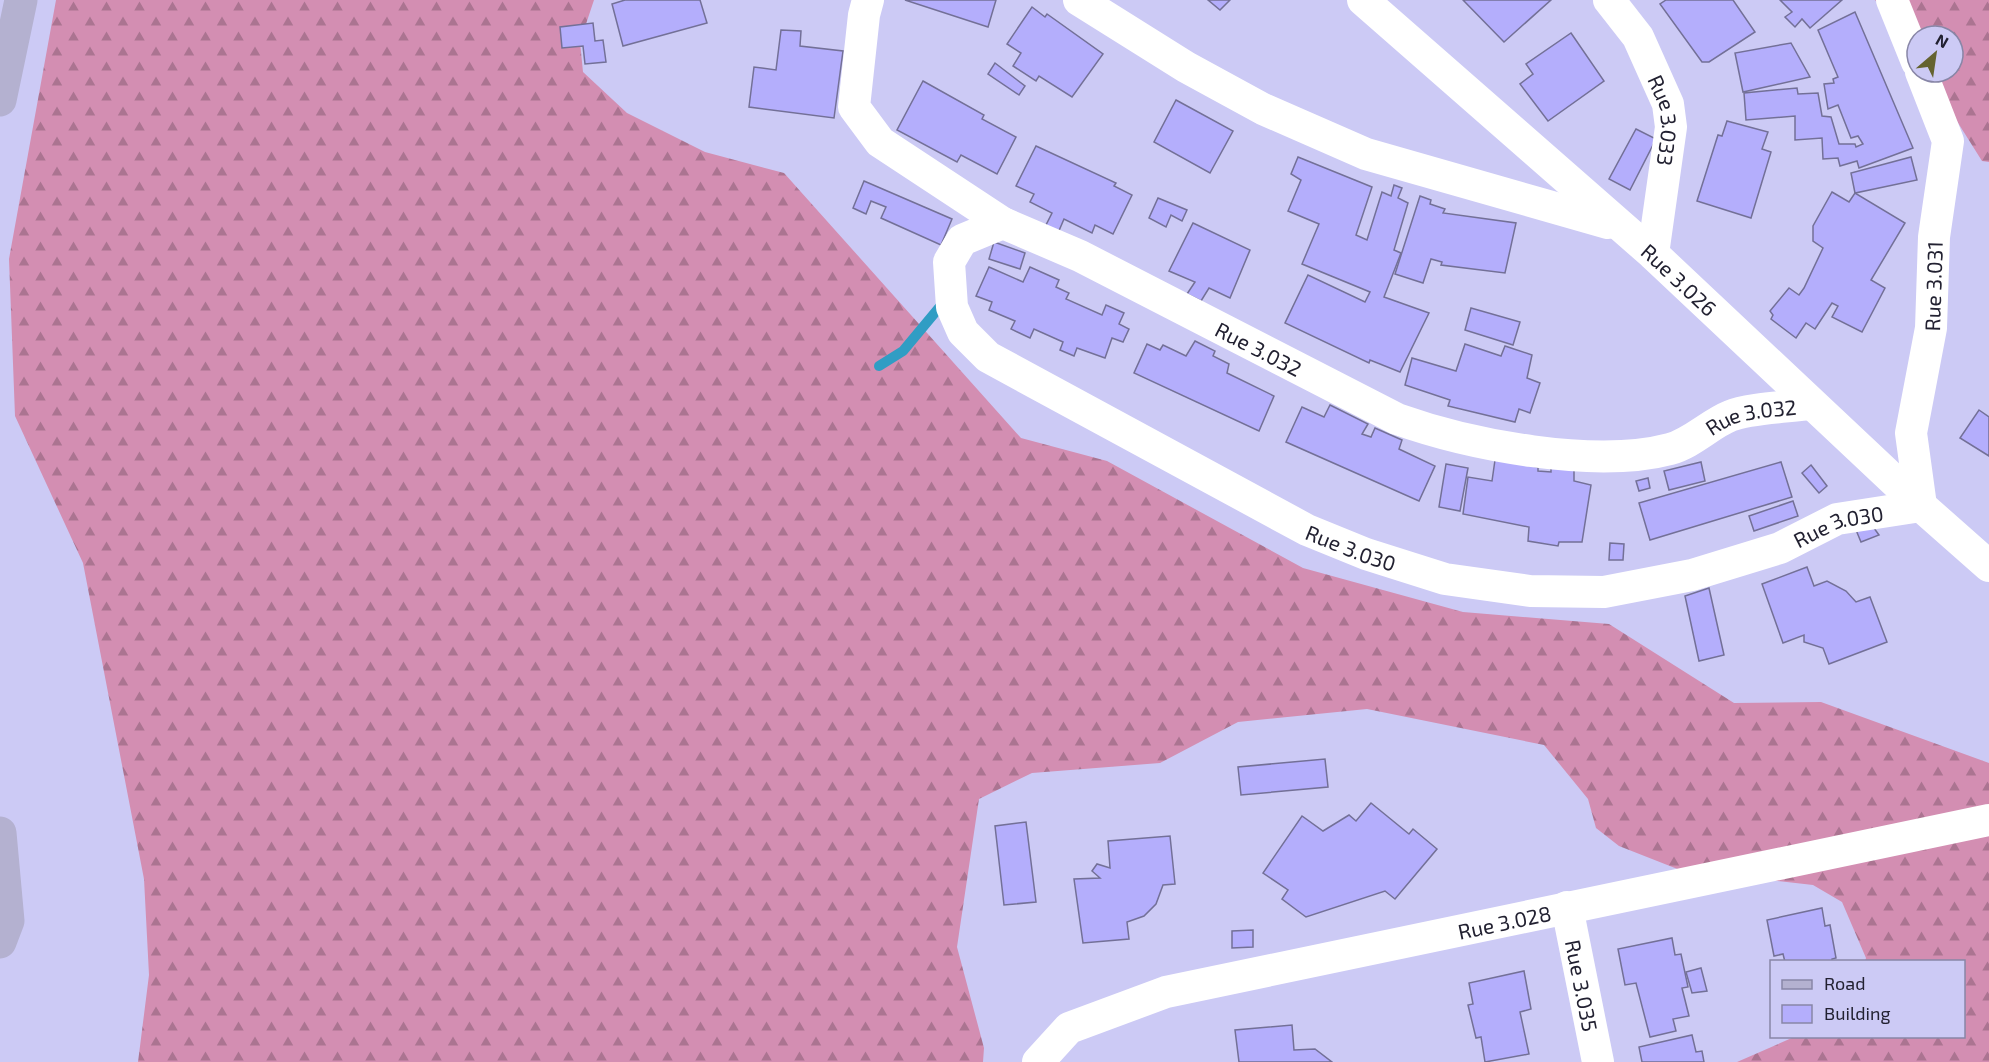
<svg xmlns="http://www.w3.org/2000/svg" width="1989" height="1062" font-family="'Exo 2',sans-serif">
	<defs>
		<pattern id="forest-firs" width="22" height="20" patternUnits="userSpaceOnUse" patternTransform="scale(1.5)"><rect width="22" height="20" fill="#d38eb2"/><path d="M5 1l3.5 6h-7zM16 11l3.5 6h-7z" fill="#ab7491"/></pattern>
	</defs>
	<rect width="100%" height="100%" fill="#cccaf5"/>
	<g fill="url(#forest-firs)">
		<polygon points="56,0 594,0 580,42 583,72 627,113 705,152 784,173 1021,438 1107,461 1303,568 1463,612 1609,624 1734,703 1821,702 1989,763 1989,1062 1737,1062 1794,1037 1964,1036 1964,962 1865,961 1866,958 1842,902 1813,885 1680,870 1619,846 1596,828 1588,799 1544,745 1367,709 1238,722 1160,763 1032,773 979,799 957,947 984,1048 983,1062 138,1062 149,975 144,879 83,563 15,416 9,259"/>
		<path d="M1875,0H1989V162L1982,161L1926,72H1953V36C1908,36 1904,34 1875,0Z"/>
	</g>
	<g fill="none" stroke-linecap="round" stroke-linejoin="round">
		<polyline stroke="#309dc4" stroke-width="10" points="879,366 903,351 943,303"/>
	</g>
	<g fill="#b4aefc" stroke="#737097" stroke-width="1.5">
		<polygon points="625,0 700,0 707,23 623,46 612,4"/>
		<polygon points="905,0 996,0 988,27"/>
		<polygon points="1208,0 1230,0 1220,10"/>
		<polygon points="1463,0 1551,0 1504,42"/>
		<polygon points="1666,0 1733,0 1755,32 1709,62 1702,62 1660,4"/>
		<polygon points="1780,0 1842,0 1810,28 1802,19 1795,27 1785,17 1792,12"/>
		<polygon points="1032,7 1045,17 1047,14 1103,54 1072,97 1039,76 1036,81 1013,66 1021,53 1007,44"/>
		<polygon points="1855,12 1913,148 1859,168 1857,161 1840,166 1838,158 1823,159 1822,138 1795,140 1795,116 1746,120 1744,93 1797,88 1798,94 1818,93 1822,116 1831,117 1839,144 1855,144 1856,147 1863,144 1858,136 1851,138 1838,105 1828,109 1824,84 1834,83 1833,79 1838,77 1818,30"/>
		<polygon points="593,23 595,41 603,40 606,62 585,64 583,46 562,48 560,27"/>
		<polygon points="781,30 801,31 800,46 843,51 834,118 749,107 754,67 776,70"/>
		<polygon points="1571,33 1604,81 1548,121 1520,84 1533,74 1526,64"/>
		<polygon points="1791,43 1810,77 1743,92 1735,53"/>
		<polygon points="995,63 1025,86 1019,95 988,74"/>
		<polygon points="923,81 984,115 982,119 1016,137 997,174 961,155 957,162 897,130"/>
		<polygon points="1176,100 1233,131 1210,173 1154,142"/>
		<polygon points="1727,121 1768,132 1762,149 1771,152 1751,218 1697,201 1718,135 1722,136"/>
		<polygon points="1636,129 1656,139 1630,190 1609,179"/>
		<polygon points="1036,146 1116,183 1114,186 1132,195 1113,234 1095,225 1092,233 1064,219 1058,233 1045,227 1052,213 1030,202 1034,194 1016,186"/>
		<polygon points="1298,157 1372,187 1356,235 1367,240 1382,192 1391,196 1394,185 1402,188 1398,198 1408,203 1394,250 1401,253 1384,297 1429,313 1400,372 1370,360 1369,363 1285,323 1308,275 1365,302 1370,292 1302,264 1319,224 1288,211 1301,180 1291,174"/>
		<polygon points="1911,157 1917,180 1855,193 1851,173"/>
		<polygon points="864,181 952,219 941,245 881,218 886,207 871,201 866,214 853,208"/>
		<polygon points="1832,192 1849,202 1855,193 1905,223 1871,280 1885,288 1862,332 1832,317 1838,306 1832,303 1815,329 1806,323 1796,338 1771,319 1773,315 1770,311 1789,288 1799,295 1804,288 1823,248 1813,241 1813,226"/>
		<polygon points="1420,196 1431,200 1430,204 1445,209 1443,213 1516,223 1505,273 1441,265 1442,262 1431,259 1423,283 1395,274"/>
		<polygon points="1158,198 1187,210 1182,221 1171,215 1166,227 1149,218"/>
		<polygon points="1193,223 1250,250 1230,298 1209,288 1201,301 1187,294 1195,282 1169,271"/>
		<polygon points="994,242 1025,253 1020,269 989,259"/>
		<polygon points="989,267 1023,282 1030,267 1059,280 1056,287 1069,293 1066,299 1102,315 1106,305 1124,313 1119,324 1129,329 1123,342 1112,338 1105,358 1077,348 1074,356 1060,350 1063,342 1034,329 1030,338 1011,329 1015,321 989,310 992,302 976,296"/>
		<polygon points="1471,308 1520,322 1513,345 1465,330"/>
		<polygon points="1195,341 1215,351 1213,356 1229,364 1227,373 1274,396 1259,431 1134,373 1147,344 1160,350 1163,345 1186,356"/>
		<polygon points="1465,344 1501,356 1505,346 1532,355 1527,378 1540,383 1530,413 1519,409 1515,422 1448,406 1450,400 1405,385 1412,358 1456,371"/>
		<polygon points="1330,405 1368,424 1362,434 1371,437 1375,428 1402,440 1399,449 1435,466 1419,501 1286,442 1302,407 1324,417"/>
		<polygon points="1979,410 1989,417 1989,456 1960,438"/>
		<polygon points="1495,460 1538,467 1538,471 1551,472 1551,466 1574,469 1574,481 1591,485 1582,542 1559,542 1558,546 1528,541 1529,527 1463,514 1468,477 1492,481"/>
		<polygon points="1701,462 1705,481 1669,490 1664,471"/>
		<polygon points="1781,462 1792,497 1650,540 1639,503"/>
		<polygon points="1446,464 1468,468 1460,511 1439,507"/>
		<polygon points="1811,465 1827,486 1819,493 1802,473"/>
		<polygon points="1648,478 1650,488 1639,491 1636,481"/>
		<polygon points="1793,501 1798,516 1754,531 1749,516"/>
		<polygon points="1871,524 1879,535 1861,542 1856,530"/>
		<polygon points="1610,543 1624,544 1623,560 1609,560"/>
		<polygon points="1807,567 1814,586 1827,581 1846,591 1856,602 1870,597 1887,642 1829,664 1823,648 1804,642 1804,635 1783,643 1762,584"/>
		<polygon points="1709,588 1724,655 1699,661 1685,596"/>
		<polygon points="1325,759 1328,787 1241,795 1238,767"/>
		<polygon points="1371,803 1409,834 1413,829 1437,849 1395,899 1385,891 1306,917 1282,899 1288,890 1263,873 1302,816 1323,831 1349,815 1356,821"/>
		<polygon points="1026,822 1036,902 1004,905 995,826"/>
		<polygon points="1170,836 1175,884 1163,885 1156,904 1144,916 1127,922 1129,939 1083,943 1074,879 1100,878 1092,871 1097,864 1110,868 1108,841"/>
		<polygon points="1822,908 1825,926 1830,925 1836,958 1832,959 1832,962 1785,962 1783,954 1774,956 1767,920"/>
		<polygon points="1253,930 1253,947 1232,948 1232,931"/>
		<polygon points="1672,938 1675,955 1681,954 1688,987 1682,988 1689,1016 1673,1019 1676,1031 1650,1037 1636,983 1625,985 1618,949"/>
		<polygon points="1701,968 1707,991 1692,993 1686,972"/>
		<polygon points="1524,971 1531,1009 1520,1012 1529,1054 1485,1062 1481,1037 1476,1038 1468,1005 1473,1004 1469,983"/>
		<polygon points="1292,1025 1294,1050 1315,1049 1332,1062 1239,1062 1235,1030"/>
		<polygon points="1692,1035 1696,1052 1702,1051 1704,1062 1642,1062 1639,1047"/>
	</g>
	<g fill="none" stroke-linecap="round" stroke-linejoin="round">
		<g stroke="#fff" stroke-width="32">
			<path id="s1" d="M868,0L864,15L854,107L880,142L1003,223L1080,256L1397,419C1470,445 1595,469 1670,449C1692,443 1710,424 1730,416C1748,408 1790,407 1811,404"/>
			<polyline points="1079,0 1186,67 1263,109 1366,154 1608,223"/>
			<path id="s2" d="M1363,0L1653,254L1921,506L1989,566"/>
			<path id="s3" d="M1609,0L1638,37L1668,104L1671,127L1653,254"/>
			<polyline points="1892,0 1917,62"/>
			<path id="s4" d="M1003,223L962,240L949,262L952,307L963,332L988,357L1307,530L1366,554L1445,579L1530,591L1604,592L1692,575L1780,548L1837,519L1921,506L1911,433L1931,328L1934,237L1948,141L1921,72"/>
			<path id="s5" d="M1567,907L1598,1062"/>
			<path id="s6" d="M1038,1062L1069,1028L1166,992L1989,820"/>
		</g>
		<g stroke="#b4b1d0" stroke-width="33">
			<polyline points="0,100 21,0"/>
			<polyline points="0,833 8,921 0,942"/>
		</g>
	</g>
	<g text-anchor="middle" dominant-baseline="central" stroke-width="4.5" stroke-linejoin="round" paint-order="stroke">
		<g font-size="21" fill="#222131" stroke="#cccaf5">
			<text stroke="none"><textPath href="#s3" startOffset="136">Rue 3.033</textPath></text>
			<text stroke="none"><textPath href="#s2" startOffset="422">Rue 3.026</textPath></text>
			<text stroke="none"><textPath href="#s4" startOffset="1400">Rue 3.031</textPath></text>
			<text stroke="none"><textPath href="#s1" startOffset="584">Rue 3.032</textPath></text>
			<text stroke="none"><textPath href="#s1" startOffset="1106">Rue 3.032</textPath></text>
			<text stroke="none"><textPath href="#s4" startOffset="1092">Rue 3.030</textPath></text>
			<text stroke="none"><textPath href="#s4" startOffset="588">Rue 3.030</textPath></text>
			<text stroke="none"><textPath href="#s6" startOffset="495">Rue 3.028</textPath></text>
			<text stroke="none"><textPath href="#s5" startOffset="80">Rue 3.035</textPath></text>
		</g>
	</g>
	<rect x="1770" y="960" width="195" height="78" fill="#cccaf5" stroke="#8886a7" stroke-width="1.5"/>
	<rect x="1782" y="980" width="30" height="9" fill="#b4b1d0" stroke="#8886a7" stroke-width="1.5"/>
	<text x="1824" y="990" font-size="18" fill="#222131">Road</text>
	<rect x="1782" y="1005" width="30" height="18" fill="#b4aefc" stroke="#8886a7" stroke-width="1.5"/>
	<text x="1824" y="1020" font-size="18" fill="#222131">Building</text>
	<g transform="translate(1935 54) rotate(29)"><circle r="28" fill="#cccaf5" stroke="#8886a7" stroke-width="1.5"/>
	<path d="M0-4.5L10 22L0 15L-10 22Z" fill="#656330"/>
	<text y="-9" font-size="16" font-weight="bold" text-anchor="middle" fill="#222131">N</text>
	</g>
</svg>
